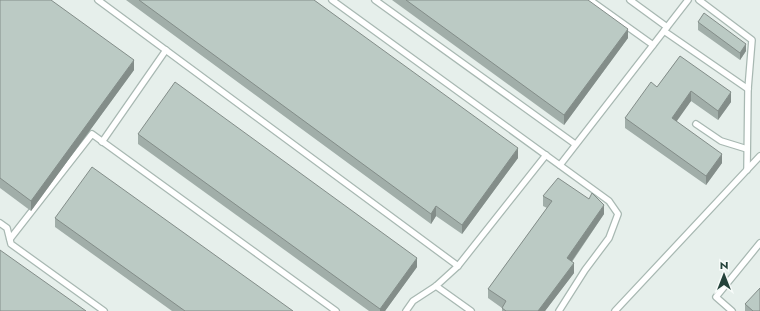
<svg xmlns="http://www.w3.org/2000/svg" width="760" height="311" font-family="Jost,sans-serif">
	<rect width="100%" height="100%" fill="#e6efeb"/>
	<g fill="none" stroke-linecap="round" stroke-linejoin="round">
		<defs>
			<g id="lane">
				<polyline points="98,0 458,266"/>
				<polyline points="332,0 609,201 618,214 609,238 585,270 559,311"/>
				<polyline points="375,0 575,144"/>
				<polyline points="590,0 653,45"/>
				<polyline points="630,0 667,27"/>
				<polyline points="699,0 752,40 748,89 747,170"/>
				<polyline points="664,31 748,89"/>
				<polyline points="696,124 721,141 747,149"/>
				<polyline points="102,142 166,50"/>
				<polyline points="560,165 688,0"/>
				<polyline points="0,223 7,228 11,244 104,311"/>
				<polyline points="10,239 92,134 336,311"/>
				<polyline points="436,286 471,311"/>
				<polyline points="406,311 413,301 436,286 458,266 546,155"/>
				<polyline points="615,311 760,156"/>
				<polyline points="732,311 716,297 760,243"/>
			</g>
		</defs>
		<use href="#lane" stroke="#a8b8b2" stroke-width="8"/>
		<use href="#lane" stroke="#fff" stroke-width="5.5"/>
	</g>
	<g fill="#a1aea9">
		<polygon points="0,0 134,70 31,211 0,188"/>
		<polygon points="126,0 314,0 518,158 462,234 436,216 431,224"/>
		<polygon points="392,0 588,0 628,38 564,125"/>
		<polygon points="698,22 746,51 740,60 698,30"/>
		<polygon points="680,56 731,102 718,120 691,101 676,121 722,163 706,185 625,128 625,118 657,87"/>
		<polygon points="138,134 417,267 385,311 369,311 138,144"/>
		<polygon points="543,196 604,214 572,262 574,273 545,311 502,311 502,308 488,298 488,289 547,208 543,206"/>
		<polygon points="55,218 293,311 172,311 55,227"/>
		<polygon points="745,304 760,311 745,311"/>
	</g>
	<g fill="#838d89">
		<polygon points="628,29 628,38 564,125 564,115"/>
		<polygon points="746,44 746,51 740,60 740,53"/>
		<polygon points="134,60 134,70 31,211 31,201"/>
		<polygon points="691,91 691,101 672,128 672,118"/>
		<polygon points="731,92 731,102 718,120 718,111"/>
		<polygon points="518,148 518,158 462,234 462,225"/>
		<polygon points="722,154 722,163 706,185 706,176"/>
		<polygon points="604,205 604,214 567,268 567,258"/>
		<polygon points="436,206 436,216 431,224 431,214"/>
		<polygon points="417,258 417,267 385,311 380,311 380,309"/>
		<polygon points="574,263 574,273 545,311 538,311"/>
	</g>
	<g fill="#bbcac4" stroke="#838d89">
		<polygon points="0,0 51,0 134,60 31,201 0,178"/>
		<polygon points="139,0 314,0 518,148 462,225 436,206 431,214"/>
		<polygon points="406,0 588,0 628,29 564,115"/>
		<polygon points="704,13 746,44 740,53 698,22"/>
		<polygon points="680,56 731,92 718,111 691,91 672,118 722,154 706,176 625,118 651,82 657,87"/>
		<polygon points="175,82 417,258 380,309 138,134"/>
		<polygon points="92,167 293,311 185,311 55,218"/>
		<polygon points="558,178 589,199 592,193 604,205 567,258 574,263 538,311 506,311 502,308 506,301 488,289 552,201 543,196"/>
		<polygon points="0,250 86,311 0,311"/>
		<polygon points="760,288 760,311 753,311 745,304"/>
	</g>
	<g transform="translate(724 275)" stroke="#f7fbf9" stroke-width="3" paint-order="stroke">
	<path d="M0-3L7 15L0 10L-7 15Z" fill="#24423a"/>
	<text y="-6" font-size="11" font-weight="bold" text-anchor="middle" fill="#24423a">N</text>
	</g>
</svg>
